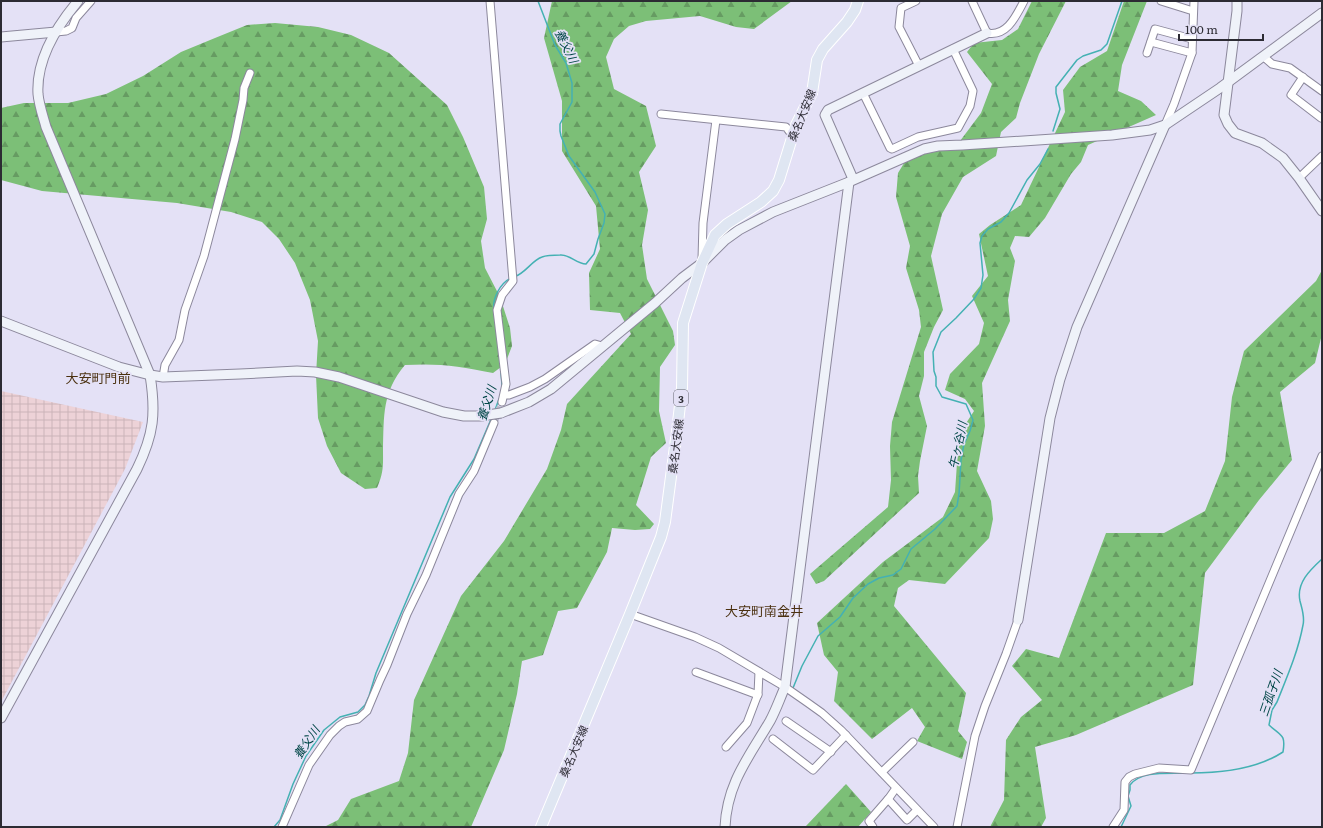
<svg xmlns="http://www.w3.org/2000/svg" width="1323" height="828" font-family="Literata,'Noto Sans JP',serif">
	<defs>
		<pattern id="industrial-grid" width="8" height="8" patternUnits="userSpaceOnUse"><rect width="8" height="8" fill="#edd2d7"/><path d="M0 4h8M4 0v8" fill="none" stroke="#cbb4b9"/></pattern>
		<pattern id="forest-firs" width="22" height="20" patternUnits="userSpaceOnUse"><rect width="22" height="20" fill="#7cbf77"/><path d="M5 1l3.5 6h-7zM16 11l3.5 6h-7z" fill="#669b62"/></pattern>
	</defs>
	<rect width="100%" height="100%" fill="#e4e1f6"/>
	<polygon fill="url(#industrial-grid)" points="1,391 143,422 125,469 1,702"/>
	<g fill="url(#forest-firs)">
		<polygon points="552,1 799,1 792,1 754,29 736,27 700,16 646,21 629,26 614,39 606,57 614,89 646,106 656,146 639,172 648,210 642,245 647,279 673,331 675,345 660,367 659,411 666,443 651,457 636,505 654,524 650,529 635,530 612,528 607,552 577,608 558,611 543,655 522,661 517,694 504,750 471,827 324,827 338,820 351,799 399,781 408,753 414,700 461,596 504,541 547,469 561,430 567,404 631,334 620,313 590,310 589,273 600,249 596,206 562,151 562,101 544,38"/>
		<polygon points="1032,1 1066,1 1039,54 1020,103 1016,118 1001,132 996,156 963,177 942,214 931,256 943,310 934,327 924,352 924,376 919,396 927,426 920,461 918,476 919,493 824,581 816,584 810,574 888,507 891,480 890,446 892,422 921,327 919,310 906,268 910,246 896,197 898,173 909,155 954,149 981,113 992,84 967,52 974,43 1002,40 1018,29"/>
		<polygon points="1124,1 1147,1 1122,65 1118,91 1141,101 1156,115 1088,145 1081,162 1071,174 1045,218 1029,237 1015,236 1010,248 1015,261 1008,300 1010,321 982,383 985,426 977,471 991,501 993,519 989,538 945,584 909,580 898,588 894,606 966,693 958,731 967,742 962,759 917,741 925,727 912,708 872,739 834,701 838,672 824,655 817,623 883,562 943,517 955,492 959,434 974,411 965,399 945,390 950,374 979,344 984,323 972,296 988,276 979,234 990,225 1021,205 1065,112 1063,90 1080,67 1107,51"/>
		<path d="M275,23L318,27L351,35L389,53L447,105L463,137L484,187L487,219L481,241L485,268L500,297L510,328L512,346L505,364L493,373C460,366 438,363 405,365C382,392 384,416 383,449C383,465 384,472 377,488L365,489L341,473L327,446L318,418L316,375L318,341L310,300L295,263L279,239L262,222L231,212L177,203L42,191L1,180V108L24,103H68L106,94L143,76L181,52L215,38L247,25Z"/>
		<polygon points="1322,270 1322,334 1315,363 1280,392 1292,460 1259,500 1205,573 1193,685 1076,735 1035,747 1046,818 1041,827 990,827 1004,800 1006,740 1021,717 1042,700 1012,666 1026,649 1059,658 1106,533 1164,533 1205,511 1225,461 1232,397 1244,351 1316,281"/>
		<polygon points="846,784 871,812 858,827 805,827"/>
	</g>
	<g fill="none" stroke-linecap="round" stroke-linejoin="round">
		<g stroke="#44b1b3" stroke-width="1.5">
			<polyline points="1053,131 1060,109 1056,93 1056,87 1077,60 1083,56 1101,50 1107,44 1122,1"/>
			<path d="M514,277C526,273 531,261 542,257C547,255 555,255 560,255C570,254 576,264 586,264L594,254L598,239L604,223L605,214L595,192L569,156L561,136L560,131V124L572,102V83L566,63L555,45L538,1"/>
			<path d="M494,310C492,299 500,283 511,278"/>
			<polyline points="501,373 502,385"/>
			<polyline points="495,410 499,399"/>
			<polyline points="793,688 802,666 818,636 840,617 853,598 868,584 879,578 893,575 901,569 911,549 935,529 957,506 959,494 961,460 964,444 970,431 973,420 966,404 942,397 936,386 936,377 934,371 933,352 941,332 956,318 974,299 981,288 983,275 980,243 982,236 988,229 1001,222 1009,213 1027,180 1040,164 1048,149"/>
			<path d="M1191,773C1221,773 1257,769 1283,752C1286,734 1281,736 1269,725L1272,710L1277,702C1287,677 1298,652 1303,625C1305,617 1302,609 1300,601C1296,583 1310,570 1322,559"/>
			<polyline points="274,827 280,820 293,784 306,756 324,730 340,717 358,712 365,705 369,696 376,673 450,497 474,459 492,417"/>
			<path d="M1121,827L1131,806L1128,796L1130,790V785C1141,770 1170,774 1187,773"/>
		</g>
		<polyline stroke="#bfbdcf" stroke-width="7" stroke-dasharray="7 3.5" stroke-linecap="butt" points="494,423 502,402"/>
		<defs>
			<g id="street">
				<polyline points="490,1 513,281 502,295 497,310 506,384 502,402"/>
				<polyline points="916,1 901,8 899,27 919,66"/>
				<path d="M972,1L987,33C1007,37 1016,16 1024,1"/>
				<polyline points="1161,1 1193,11"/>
				<polyline points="56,32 66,31 72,28 76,18 91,1"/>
				<polyline points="1151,42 1192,53"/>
				<polyline points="1147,53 1155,29 1192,39"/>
				<polyline points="1264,57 1272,64 1290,68 1322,91"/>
				<polyline points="1303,77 1291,95 1321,118 1322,117"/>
				<polyline points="863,93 890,148 892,149 918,137 958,128 970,106 973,91 953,49"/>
				<polyline points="661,114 786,127 792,135"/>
				<polyline points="1165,125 1174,104 1192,53 1194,1"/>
				<polyline points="1299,178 1322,156"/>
				<polyline points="702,259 703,223 716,120"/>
				<polyline points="163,377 165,365 179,340 185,310 204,256 235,139 243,100 244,88 250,73"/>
				<polyline points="505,395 509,395 530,387 545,379 595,344 602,346"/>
				<polyline points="630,614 695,637 719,648 785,687 808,703 822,713 841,730 934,827"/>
				<polyline points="696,672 758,695"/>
				<polyline points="786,721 831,752"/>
				<polyline points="773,739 813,770 846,735"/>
				<polyline points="726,747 747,723 758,694 759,672"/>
				<polyline points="882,772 913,742"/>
				<polyline points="888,799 907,820 917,810"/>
				<polyline points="282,827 309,765 330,735 339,726 345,722 358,719 367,711 380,680 387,665 407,614 426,575 459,494 474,471 494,423"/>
				<polyline points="873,827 869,821 889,798 896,788"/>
				<polyline points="957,827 975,736 985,706 1006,654 1018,620"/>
				<polyline points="1113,827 1124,810 1125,782 1129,777 1135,774 1159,768 1191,770 1322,456"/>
			</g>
			<g id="secondary">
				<polyline points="1237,1 1237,11 1224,115 1228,124 1235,133 1262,143 1283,158 1299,178 1322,211"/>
				<polyline points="1,37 56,32"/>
				<polyline points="853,179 825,115 828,110 987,33"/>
				<polyline points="1,321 119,367 150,375 163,377 240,374 297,371 315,372 339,377 443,412 464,416 481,416"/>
				<polyline points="501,413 529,402 551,389 655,303 682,278 702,263 725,240 739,230 773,212 849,182 924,149 938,146 962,145 1112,135 1150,130 1165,125 1220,88 1322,13"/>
				<polyline points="1018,620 1050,418 1060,379 1077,327 1165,125"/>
				<path d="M1,718L137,469C154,434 156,413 150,375L46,127C43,116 39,105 38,94C36,60 57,26 78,1"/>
				<path d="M725,827C727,783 749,757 770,721C776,710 780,698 785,687L849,182"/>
			</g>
			<polyline id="primary" points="541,827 630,614 661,537 665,522 677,431 682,388 683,323 702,263 715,235 727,224 761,202 773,191 779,180 796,125 812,93 817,60 823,49 847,22 855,10 858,1"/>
		</defs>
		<use href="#street" stroke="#8c889c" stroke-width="9"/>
		<use href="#secondary" stroke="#8c889c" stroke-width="11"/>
		<use href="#primary" stroke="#fff" stroke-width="12"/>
		<use href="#street" stroke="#fff" stroke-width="7"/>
		<use href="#secondary" stroke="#eff2f9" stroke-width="9"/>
		<use href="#primary" stroke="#dfe6f2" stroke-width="10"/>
		<defs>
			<polyline id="secondary-bridge" points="481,416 501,413"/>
		</defs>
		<use href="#secondary-bridge" stroke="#8c889c" stroke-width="11" stroke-linecap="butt"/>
		<use href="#secondary-bridge" stroke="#eff2f9" stroke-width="9"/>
	</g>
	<g text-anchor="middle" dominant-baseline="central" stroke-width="3.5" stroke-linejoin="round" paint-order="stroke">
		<rect fill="#e4e1f6" stroke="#63626e" stroke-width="1" x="674" y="390" width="14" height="16" rx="3"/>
		<g font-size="10" font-weight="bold" fill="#2c2b33">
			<text x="681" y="398">3</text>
		</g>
		<g font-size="11" fill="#2c2b33" stroke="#e4e1f6">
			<text transform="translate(801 115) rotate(-68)">桑名大安線</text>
			<text transform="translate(675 446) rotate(-83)">桑名大安線</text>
			<text transform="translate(573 751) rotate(-67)">桑名大安線</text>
		</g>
		<g font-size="12" font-style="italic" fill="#004647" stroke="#e4e1f6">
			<text transform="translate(567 46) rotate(64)">養父川</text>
			<text transform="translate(486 403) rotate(-72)">養父川</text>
			<text transform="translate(957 445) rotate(-78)">午ヶ谷川</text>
			<text transform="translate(1270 693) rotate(-71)">三孤子川</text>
			<text transform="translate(306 742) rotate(-56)">養父川</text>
		</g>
		<g font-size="13" fill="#4b3110" stroke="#e4e1f6">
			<text x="98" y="377">大安町門前</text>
			<text x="764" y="610">大安町南金井</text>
		</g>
	</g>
	<rect width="1323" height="828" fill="none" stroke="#2c2b33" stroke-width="4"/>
	<path d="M1179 34v6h84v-6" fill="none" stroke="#2c2b33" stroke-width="2"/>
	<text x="1185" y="34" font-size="12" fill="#2c2b33" stroke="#e4e1f6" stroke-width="3" paint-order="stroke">100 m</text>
</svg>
